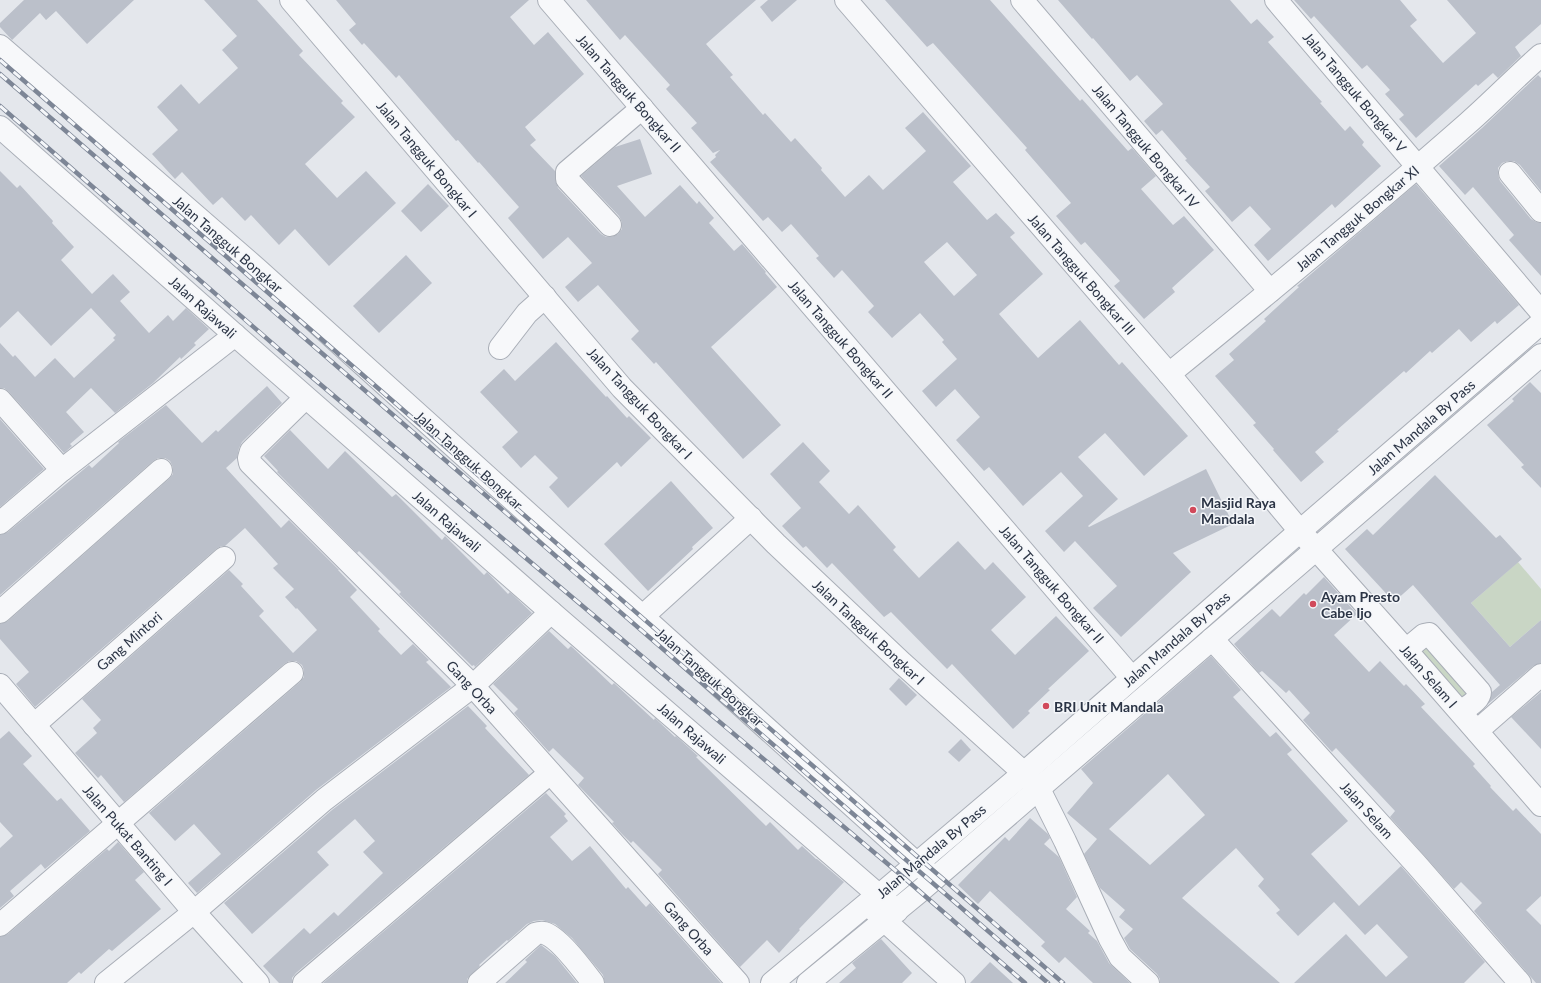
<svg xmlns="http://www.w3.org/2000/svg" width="1541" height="983" font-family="Lato,sans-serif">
	<rect width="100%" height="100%" fill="#e4e7ec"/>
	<g fill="#c9d6c5">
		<polygon points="1518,562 1541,589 1541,620 1510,647 1471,603"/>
		<polygon points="1430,639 1474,690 1462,700 1418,649"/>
	</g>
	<g fill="#bbc0ca" fill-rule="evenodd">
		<polygon points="24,0 134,0 87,44 56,11 46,20 40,13 12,40 0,27 0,23"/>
		<polygon points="204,0 257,0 303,51 299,55 343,101 341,103 355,117 305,164 337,198 366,171 396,203 329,266 295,229 279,245 251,215 245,221 222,197 213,205 182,172 175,179 152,154 178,130 157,107 181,84 199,104 238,68 222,50 237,36"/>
		<polygon points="336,0 529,0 510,17 534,45 548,32 584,74 525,127 536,140 530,145 555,171 555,180 558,188 601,234 606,237 612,237 618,234 622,229 622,222 619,216 581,176 615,147 640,139 652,174 617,186 645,217 680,185 697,204 699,201 714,218 709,223 734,251 742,244 766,272 765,273 777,287 711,347 781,425 743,459 656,362 654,364 631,339 639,331 598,285 578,302 565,287 592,263 568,237 543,259 508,218 519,207 479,162 478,163 458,140 456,141 399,75 396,78 364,43 362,45 349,30 356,24"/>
		<path d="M586,0H756L706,44L733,75L730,77L763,115L765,113L791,142L795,138L822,168L821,170L845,197L869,175L883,190L926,151L905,128L923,112L971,166L953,182L987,220L996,213L1015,233L1010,237L1043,274L999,314L1038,358L1080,320L1119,365L1122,362L1188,436L1144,476L1105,433L1078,457L1118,499L1088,526L1089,527L1206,469L1233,524L1173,553L1191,572L1121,637L1093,608L1117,586L1075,541L1064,552L1045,531L1083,496L1061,472L1023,506L989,467L984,471L956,440L980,417L955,389L936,407L922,391L957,359L942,342L944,340L920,313L892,338L868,312L874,306L842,270L834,278L816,258L819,256L791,224L782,232L768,217L763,221L710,162L716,157L715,155L720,150L713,153L691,128L697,123L666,89L670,85L625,35L620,40ZM947,242L977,275L954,296L924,262Z"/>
		<polygon points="768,0 797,0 772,22 760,7"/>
		<polygon points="885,0 990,0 1080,101 1082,99 1128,151 1132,148 1156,176 1141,189 1173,225 1184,216 1214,250 1172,288 1175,292 1144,319 1114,286 1120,281 1085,242 1081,245 1056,216 1071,203 1025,150 1027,148 933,43 927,47"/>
		<polygon points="1058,0 1230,0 1251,24 1257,19 1274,37 1268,42 1322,102 1320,103 1345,131 1350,126 1364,142 1362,145 1381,166 1335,208 1332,204 1268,261 1254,245 1271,229 1250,206 1232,222 1205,191 1210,187 1185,160 1187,159 1162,130 1156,135 1144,121 1163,104 1137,75 1130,81 1093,38 1092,39"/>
		<polygon points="1294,0 1400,0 1417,20 1410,26 1443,63 1476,33 1447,0 1541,0 1541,24 1515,47 1521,56 1498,78 1493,73 1478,86 1476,84 1416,138 1399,119 1404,115 1385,94 1390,90 1367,65 1362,69 1314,16 1311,19"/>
		<polygon points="1538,75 1541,78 1541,191 1520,165 1514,161 1508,161 1502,163 1498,168 1498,175 1500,181 1531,219 1536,222 1541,223 1541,276 1509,240 1514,235 1473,187 1465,195 1439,166 1482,128"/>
		<polygon points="0,171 17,188 20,185 53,221 52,223 74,247 61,260 92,294 113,274 130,292 120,301 149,333 168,315 173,321 186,308 209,329 194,343 196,345 181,359 180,357 153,383 115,413 91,388 66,412 84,432 70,444 72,446 64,453 9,392 4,388 0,388 0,343 13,357 15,355 35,377 55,358 74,378 115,340 113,338 116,335 91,308 51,346 18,311 0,328"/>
		<polygon points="428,184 449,206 421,232 401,211"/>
		<polygon points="1416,184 1519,305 1497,324 1495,321 1471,342 1459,329 1432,353 1430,351 1406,373 1404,371 1337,430 1339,431 1315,452 1324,462 1301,482 1273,450 1274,449 1253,425 1256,423 1215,376 1234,360 1229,354 1266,321 1264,319 1299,287 1297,286"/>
		<polygon points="406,255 432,283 379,333 353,306"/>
		<polygon points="556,342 606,397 607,396 627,418 629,416 651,438 621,467 617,462 568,508 549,487 558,478 535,455 521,468 502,447 518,432 480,392 504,369 515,381"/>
		<polygon points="1530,382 1541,393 1541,488 1521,467 1524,465 1487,425 1514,401 1512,399"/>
		<polygon points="267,386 282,403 242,442 239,448 237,458 226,468 281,528 289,520 339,570 338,570 357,590 350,597 380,629 378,631 401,655 413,644 429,660 426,662 451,687 316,790 197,893 188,883 221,854 194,824 175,841 149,813 300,682 304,677 304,670 302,665 296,661 289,661 284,664 124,802 101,775 98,778 75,753 97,733 93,728 101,720 82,699 229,570 243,584 241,586 264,611 259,616 293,653 317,630 297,608 296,609 285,597 294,589 273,568 278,564 245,528 225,546 221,546 216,549 35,707 16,684 29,672 0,639 0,624 8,621 169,479 173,474 173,467 170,461 165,458 158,458 153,461 0,595 0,535 8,532 89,465 92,468 119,443 118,442 166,405 202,443 216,430 218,432"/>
		<polygon points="0,419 44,469 0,507"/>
		<polygon points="290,430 328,469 345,451 392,497 396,494 442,540 445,536 484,575 487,572 508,594 510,592 532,613 475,667 474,665 472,666 399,594 401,592 359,551 357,553 277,472 278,471 264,456"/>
		<polygon points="803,442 830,471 819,482 849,514 858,505 896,547 893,550 919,578 958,541 985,570 993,562 1026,597 991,630 1015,655 1056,616 1089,651 1048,689 1050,690 1028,711 1030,713 1013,729 952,664 947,669 891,612 884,617 832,563 827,568 806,546 803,548 782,526 801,508 770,474"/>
		<polygon points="1435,475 1496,538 1500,535 1522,559 1471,603 1510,647 1541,620 1541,663 1533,666 1488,704 1492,692 1500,685 1413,585 1394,602 1345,549 1367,529 1373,535"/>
		<polygon points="671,481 713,528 692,547 693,549 648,591 604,544"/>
		<polygon points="1324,577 1357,614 1334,635 1369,672 1380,661 1404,686 1406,684 1425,704 1421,707 1475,764 1473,766 1491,786 1490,787 1513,811 1516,808 1541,834 1541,896 1526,910 1541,925 1541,983 1536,983 1474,911 1482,903 1461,882 1454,889 1390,817 1395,811 1336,748 1332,752 1303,720 1310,713 1289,690 1286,693 1262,671 1259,673 1234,644 1272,609 1280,617 1304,593 1306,595"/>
		<polygon points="549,631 568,649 571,646 612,685 614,683 654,720 655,718 675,737 676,736 698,756 696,757 766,826 770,822 798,850 802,846 816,859 817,859 844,882 799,929 800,930 779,953 767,940 740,967 658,874 662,870 633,841 631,843 620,832 612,823 614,822 578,785 584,778 553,748 549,752 514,713 518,709 493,684"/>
		<path d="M1211,656L1241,690L1233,697L1270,737L1276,732L1292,750L1287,754L1348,821L1311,854L1359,906L1401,866L1485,962L1464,983H1294L1346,934L1386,977L1408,957L1377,924L1365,935L1334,902L1298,936L1276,913L1280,910L1258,886L1264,879L1236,848L1182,898L1280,983H1160V979L1157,974L1130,949L1124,938L1133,929L1119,917L1125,910L1100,888L1084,854L1097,839L1067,813L1093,783L1081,769ZM1168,774L1205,815L1150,865L1109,829Z"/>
		<polygon points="899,678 917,695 906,706 889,689"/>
		<polygon points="1541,692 1541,749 1511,717"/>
		<polygon points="468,706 487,726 485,728 529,775 296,973 292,978 292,983 279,983 263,966 304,928 310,934 334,912 338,916 383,873 363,852 375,841 355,819 317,852 329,865 252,934 224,903 332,810"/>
		<polygon points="9,731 32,756 23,764 57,801 61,798 90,831 45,869 41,864 10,891 14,896 0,908 0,848 13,836 0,822 0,739"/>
		<polygon points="961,739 971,750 959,762 948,752"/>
		<polygon points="546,793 566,814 564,816 568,821 550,837 572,861 590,846 626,889 628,887 646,907 650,903 721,983 605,983 603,975 572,938 555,924 542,920 534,921 527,924 508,941 507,940 479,965 480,966 467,979 467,983 323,983"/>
		<polygon points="1030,818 1048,834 1050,838 1044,844 1059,857 1077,897 1066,909 1090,931 1088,933 1097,941 1109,963 1130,983 1093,983 1065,957 1059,963 1041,946 1045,942 990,891 978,904 958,885 1005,837 1009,841"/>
		<polygon points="118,842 144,872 135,880 161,909 112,951 109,949 81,974 79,972 67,983 0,983 0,937 8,934 107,849 109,851"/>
		<polygon points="881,939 912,973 902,983 839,983 856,968 852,963"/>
		<polygon points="541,945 555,956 577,983 505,983 527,962 525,960"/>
		<polygon points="990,962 1013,983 970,983"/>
	</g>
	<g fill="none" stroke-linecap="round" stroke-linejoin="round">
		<defs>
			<g id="minor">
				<polyline points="291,0 622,388 776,544 902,663 1024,773 1039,789 1065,841 1110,939 1120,957 1148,983"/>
				<polyline points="549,0 1132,678"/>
				<polyline points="846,0 1169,374 1300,531 1406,650 1541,805"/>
				<polyline points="1022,0 1270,291"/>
				<polyline points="1276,0 1541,312"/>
				<polyline points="0,46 257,269 916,863 935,878"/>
				<polyline points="0,127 235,335 551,612 897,911"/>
				<polyline points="1510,173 1541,211"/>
				<polyline points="610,225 567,179 567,172 642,108"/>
				<polyline points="500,348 527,313 545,297"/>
				<path d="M1169,374C1270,292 1370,209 1468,123C1493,101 1516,77 1541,55"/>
				<polyline points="0,400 62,470"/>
				<polyline points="301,402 251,451 249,458 250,463 473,686 738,983"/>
				<polyline points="0,523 62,470 235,335"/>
				<polyline points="0,612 161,470"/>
				<polyline points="643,616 751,518"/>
				<polyline points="1212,639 1416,864 1520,983"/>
				<path d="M1406,650L1424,635L1429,634L1480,692C1480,700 1467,707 1461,712"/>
				<polyline points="0,685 194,912 258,983"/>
				<polyline points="34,725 224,558"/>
				<polyline points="1477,731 1541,675"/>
				<polyline points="875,911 885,921 954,983"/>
				<polyline points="0,925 292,673"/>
				<polyline points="106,983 194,912 324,800 473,686 551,612"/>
				<polyline points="304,983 550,773"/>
				<path d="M479,983L535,934C538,933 541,932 544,933C559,937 583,970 593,983"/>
				<polyline points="772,983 868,903 880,895 1024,773 1300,531 1541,323"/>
				<polyline points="808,983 919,892 1541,355"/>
			</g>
		</defs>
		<use href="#minor" stroke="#a9aeb7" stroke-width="24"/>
		<use href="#minor" stroke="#f7f8fa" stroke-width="22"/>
		<defs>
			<g id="rail">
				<polyline points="0,60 1063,983"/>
				<polyline points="0,74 1048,983"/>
				<polyline points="0,106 288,357 902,876 1025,983"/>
			</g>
		</defs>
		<use href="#rail" stroke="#7d8696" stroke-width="4.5"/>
		<use href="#rail" stroke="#f4f6f9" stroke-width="3" stroke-dasharray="9" stroke-linecap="butt"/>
	</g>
	<g fill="#d1495b" stroke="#f4f6f9" stroke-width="1.5">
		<circle cx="1193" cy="510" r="4"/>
		<circle cx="1313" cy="604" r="4"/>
		<circle cx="1046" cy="706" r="4"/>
	</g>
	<g text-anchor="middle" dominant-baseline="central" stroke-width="3" stroke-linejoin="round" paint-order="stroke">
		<g font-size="14" fill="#2b3445" stroke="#f4f6f9">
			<text transform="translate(1355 92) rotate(50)">Jalan Tangguk Bongkar V</text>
			<text transform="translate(629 93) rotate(49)">Jalan Tangguk Bongkar II</text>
			<text transform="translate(1146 146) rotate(50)">Jalan Tangguk Bongkar IV</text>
			<text transform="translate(427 159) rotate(50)">Jalan Tangguk Bongkar I</text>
			<text transform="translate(1357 218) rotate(-40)">Jalan Tangguk Bongkar XI</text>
			<text transform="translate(228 244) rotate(41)">Jalan Tangguk Bongkar</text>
			<text transform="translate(1082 274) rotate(49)">Jalan Tangguk Bongkar III</text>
			<text transform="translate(203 307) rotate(42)">Jalan Rajawali</text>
			<text transform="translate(841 339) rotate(49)">Jalan Tangguk Bongkar II</text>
			<text transform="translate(640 403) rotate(47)">Jalan Tangguk Bongkar I</text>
			<text transform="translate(1421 427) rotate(-41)">Jalan Mandala By Pass</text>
			<text transform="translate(469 460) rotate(42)">Jalan Tangguk Bongkar</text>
			<text transform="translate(447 521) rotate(41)">Jalan Rajawali</text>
			<text transform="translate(1052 584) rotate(49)">Jalan Tangguk Bongkar II</text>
			<text transform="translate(869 632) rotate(43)">Jalan Tangguk Bongkar I</text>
			<text transform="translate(1176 639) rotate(-41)">Jalan Mandala By Pass</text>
			<text transform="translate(129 641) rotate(-41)">Gang Mintori</text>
			<text transform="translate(1429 676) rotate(49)">Jalan Selam I</text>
			<text transform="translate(710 677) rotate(42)">Jalan Tangguk Bongkar</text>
			<text transform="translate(472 687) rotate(47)">Gang Orba</text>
			<text transform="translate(692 733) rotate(41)">Jalan Rajawali</text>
			<text transform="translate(1367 810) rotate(48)">Jalan Selam</text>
			<text transform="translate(128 835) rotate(49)">Jalan Pukat Banting I</text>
			<text transform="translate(931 851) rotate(-40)">Jalan Mandala By Pass</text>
			<text transform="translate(689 928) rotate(48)">Gang Orba</text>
		</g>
		<g font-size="14" font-weight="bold" fill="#2b3445" stroke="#f4f6f9" text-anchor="start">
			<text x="1201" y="502">Masjid Raya<tspan x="1201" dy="16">Mandala</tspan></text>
			<text x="1321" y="596">Ayam Presto<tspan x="1321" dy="16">Cabe Ijo</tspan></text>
			<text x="1054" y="706">BRI Unit Mandala</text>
		</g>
	</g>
</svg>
